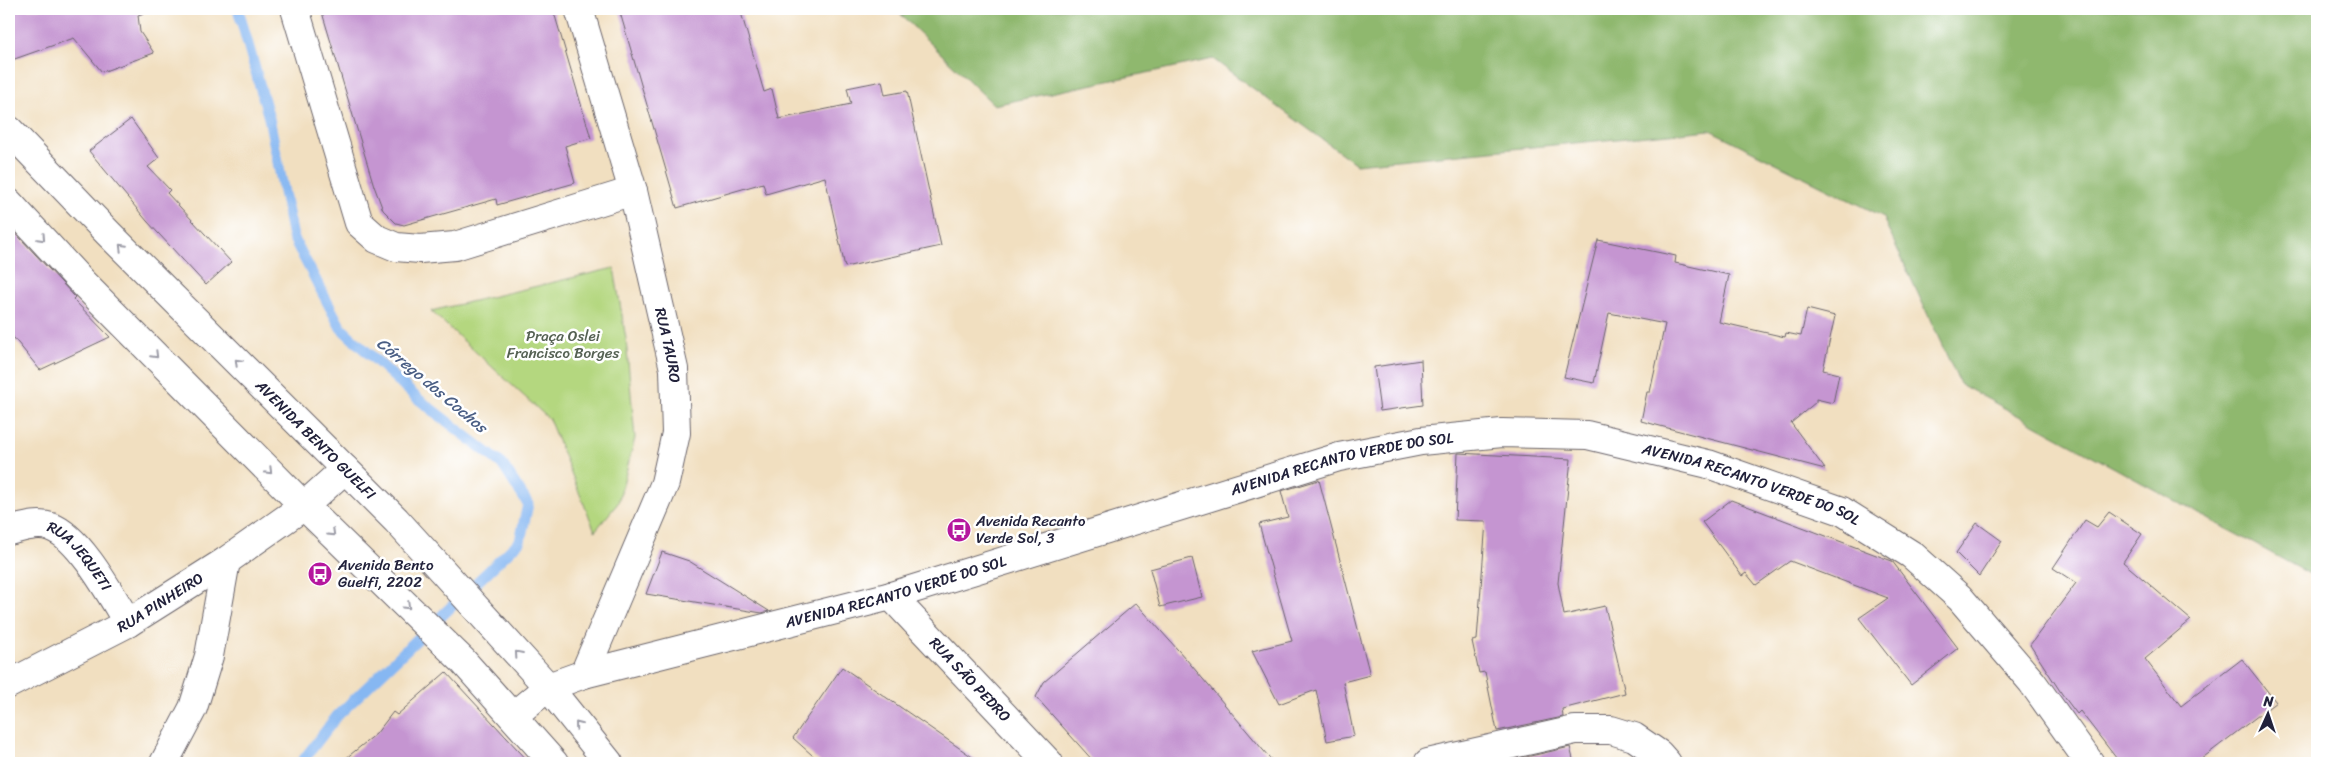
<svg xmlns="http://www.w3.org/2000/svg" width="2326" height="772" font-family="Sriracha,sans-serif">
	<rect width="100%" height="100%" fill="#fff"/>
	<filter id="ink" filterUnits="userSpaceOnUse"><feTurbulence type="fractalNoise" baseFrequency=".02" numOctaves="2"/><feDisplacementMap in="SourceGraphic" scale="10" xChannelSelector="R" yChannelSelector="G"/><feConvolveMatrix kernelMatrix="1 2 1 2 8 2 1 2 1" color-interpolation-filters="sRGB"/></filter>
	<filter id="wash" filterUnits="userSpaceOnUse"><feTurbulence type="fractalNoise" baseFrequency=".0096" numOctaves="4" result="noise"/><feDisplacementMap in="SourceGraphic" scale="20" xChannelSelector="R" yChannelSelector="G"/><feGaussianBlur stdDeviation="1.12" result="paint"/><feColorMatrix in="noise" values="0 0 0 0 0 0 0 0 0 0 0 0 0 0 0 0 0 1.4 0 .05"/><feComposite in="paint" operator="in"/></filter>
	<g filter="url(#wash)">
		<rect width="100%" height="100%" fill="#f1dfc0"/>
		<polygon fill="#b4d77f" stroke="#6b7c5d" points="614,268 626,339 635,438 618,503 595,531 549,419 431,311"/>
		<polygon fill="#8fb86e" stroke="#586d54" points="895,9 2317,9 2317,578 1960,384 1882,216 1710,130 1356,164 1213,59 994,105"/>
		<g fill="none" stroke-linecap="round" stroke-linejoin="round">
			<polyline stroke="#86b7f2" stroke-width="11" points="238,9 269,118 293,237 341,328 417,398 502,464 528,504 520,541 337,716 301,763"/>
		</g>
		<g id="blocks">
			<g fill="#c595d1">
				<polygon points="9,9 143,9 144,13 138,15 140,32 154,53 102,72 74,38 9,61"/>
				<polygon points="321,9 553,9 591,138 565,146 575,183 497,205 496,199 404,225 396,223 383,210 374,186"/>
				<polygon points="619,9 740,9 764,92 772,89 779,119 851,104 847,88 882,81 885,95 907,91 941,246 845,267 825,177 766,194 763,183 677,208"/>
				<polygon points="131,119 159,158 148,167 170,190 167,193 231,262 206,285 147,221 89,151"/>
				<polygon points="9,226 75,297 73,299 110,337 40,370 9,332"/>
				<polygon points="1598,240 1676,256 1675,263 1729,275 1719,322 1785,337 1786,333 1801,336 1807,309 1835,316 1823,370 1839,374 1833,403 1816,399 1816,402 1791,423 1825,469 1641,421 1647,392 1650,392 1665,324 1609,313 1594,383 1564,377"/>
				<polygon points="1421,360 1423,405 1380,411 1374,367"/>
				<polygon points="1458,453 1571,459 1558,583 1564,615 1605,606 1625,693 1562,709 1563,717 1497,731 1485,672 1479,673 1472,641 1477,640 1486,521 1455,520"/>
				<polygon points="1319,480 1370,675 1343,682 1354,736 1327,741 1316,690 1279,704 1252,651 1292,641 1259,524 1288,517 1281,491"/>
				<polygon points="1731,500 1892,561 1958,648 1911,685 1859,618 1888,598 1790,561 1756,585 1746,573 1742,576 1702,522"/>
				<polygon points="2109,512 2142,534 2123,562 2191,620 2145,659 2181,706 2242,659 2276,702 2196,763 2120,763 2080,711 2077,714 2062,694 2030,645 2076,583 2053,568 2085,520 2097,527"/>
				<polygon points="1977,523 2002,541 1979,576 1956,553"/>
				<polygon points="662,552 689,561 769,611 762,613 646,594"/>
				<polygon points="1192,558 1202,597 1160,607 1150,569"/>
				<polygon points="1136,603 1186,659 1274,763 1095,763 1036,697 1044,682"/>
				<polygon points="842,667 916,718 981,763 821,763 793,738"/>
				<polygon points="446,672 530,763 340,763 376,734 393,712 397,715"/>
				<polygon points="1570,747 1574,763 1504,763 1504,762"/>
			</g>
		</g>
	</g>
	<g filter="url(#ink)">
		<use href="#blocks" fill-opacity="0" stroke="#6a646a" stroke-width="1"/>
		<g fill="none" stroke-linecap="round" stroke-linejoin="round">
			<defs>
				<g id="street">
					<polyline points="295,9 359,223 377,239 396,247 420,249 455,246 633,191"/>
					<path id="s1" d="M579,9L633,191L674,369L676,433L665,483L584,674"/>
					<path id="s2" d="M9,531C22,528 37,522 51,527C80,537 112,597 128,623"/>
					<path id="s3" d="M891,596L1049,763"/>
					<path id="s4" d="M9,684L128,623L226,561L304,506L345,469"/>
					<path id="s5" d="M513,716L548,687L584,674L891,596L1339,457L1421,441L1502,433L1587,435L1708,464L1842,511L1912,555L1960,598L2032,682L2090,763"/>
					<polyline points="164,763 193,708 209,656 226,561"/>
					<polyline points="1428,763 1575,730 1611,730 1634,737 1659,754 1667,763"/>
				</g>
				<g id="secondary">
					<path id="s6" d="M9,130L108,233L396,520L548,687L609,763"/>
					<polyline points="9,203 80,280 304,506 463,661 554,763"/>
				</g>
			</defs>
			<use href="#street" stroke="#6a646a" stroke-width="30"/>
			<use href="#secondary" stroke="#6a646a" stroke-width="30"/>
			<use href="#street" stroke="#fff" stroke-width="28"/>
			<use href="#secondary" stroke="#fff" stroke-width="28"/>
		</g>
		<defs><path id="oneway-chevron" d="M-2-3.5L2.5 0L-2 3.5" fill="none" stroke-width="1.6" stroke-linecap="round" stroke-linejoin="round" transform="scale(1.25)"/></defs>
		<g stroke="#9c9ca7">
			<use href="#oneway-chevron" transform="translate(42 238) rotate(47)"/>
			<use href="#oneway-chevron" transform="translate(122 247) rotate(-135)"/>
			<use href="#oneway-chevron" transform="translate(155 355) rotate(45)"/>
			<use href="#oneway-chevron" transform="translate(238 362) rotate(-135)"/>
			<use href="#oneway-chevron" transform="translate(269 471) rotate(45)"/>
			<use href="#oneway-chevron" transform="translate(332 533) rotate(44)"/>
			<use href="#oneway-chevron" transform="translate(407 606) rotate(44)"/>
			<use href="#oneway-chevron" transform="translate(518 654) rotate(-131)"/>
			<use href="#oneway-chevron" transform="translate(578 725) rotate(-129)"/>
		</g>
	</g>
	<defs>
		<symbol id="bus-disc" viewBox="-11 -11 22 22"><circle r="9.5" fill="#b5179e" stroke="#fff"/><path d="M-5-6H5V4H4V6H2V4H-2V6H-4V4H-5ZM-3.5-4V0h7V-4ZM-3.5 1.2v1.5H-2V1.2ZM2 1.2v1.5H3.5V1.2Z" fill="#fff"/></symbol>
	</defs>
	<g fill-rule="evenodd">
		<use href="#bus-disc" x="945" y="516" width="28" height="28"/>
		<use href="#bus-disc" x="306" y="560" width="28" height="28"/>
	</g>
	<g text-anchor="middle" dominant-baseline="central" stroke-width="5" stroke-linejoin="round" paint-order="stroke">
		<g font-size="15" fill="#556153" stroke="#fff">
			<text x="563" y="336">Praça Oslei<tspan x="563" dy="17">Francisco Borges</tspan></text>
		</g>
		<g font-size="15" fill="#22223b" stroke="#fff">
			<text stroke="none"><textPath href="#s1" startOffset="348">RUA TAURO</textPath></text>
			<text stroke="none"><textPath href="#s6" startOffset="436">AVENIDA BENTO GUELFI</textPath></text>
			<text stroke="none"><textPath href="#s5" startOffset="871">AVENIDA RECANTO VERDE DO SOL</textPath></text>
			<text stroke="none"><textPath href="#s5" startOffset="1291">AVENIDA RECANTO VERDE DO SOL</textPath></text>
			<text stroke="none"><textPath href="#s2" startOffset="84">RUA JEQUETI</textPath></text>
			<text stroke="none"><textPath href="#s5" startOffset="406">AVENIDA RECANTO VERDE DO SOL</textPath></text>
			<text stroke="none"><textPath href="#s4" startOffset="172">RUA PINHEIRO</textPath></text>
			<text stroke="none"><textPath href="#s3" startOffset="115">RUA SÃO PEDRO</textPath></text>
		</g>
		<g font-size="15" fill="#22223b" stroke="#fff" text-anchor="start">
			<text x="976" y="521">Avenida Recanto<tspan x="976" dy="17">Verde Sol, 3</tspan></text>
			<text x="338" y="565">Avenida Bento<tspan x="338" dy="17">Guelfi, 2202</tspan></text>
		</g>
		<g font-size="16" font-style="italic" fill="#4a5e84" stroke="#fff">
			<text transform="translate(432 385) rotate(40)">Córrego dos Cochos</text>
		</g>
	</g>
	<rect width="2326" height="772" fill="none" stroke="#fff" stroke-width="30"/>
	<g transform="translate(2268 714) rotate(3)" stroke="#ffffff" stroke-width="4" paint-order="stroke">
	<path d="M0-4L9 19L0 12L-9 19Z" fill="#22223b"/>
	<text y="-8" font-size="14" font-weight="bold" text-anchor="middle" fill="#22223b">N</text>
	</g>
</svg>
